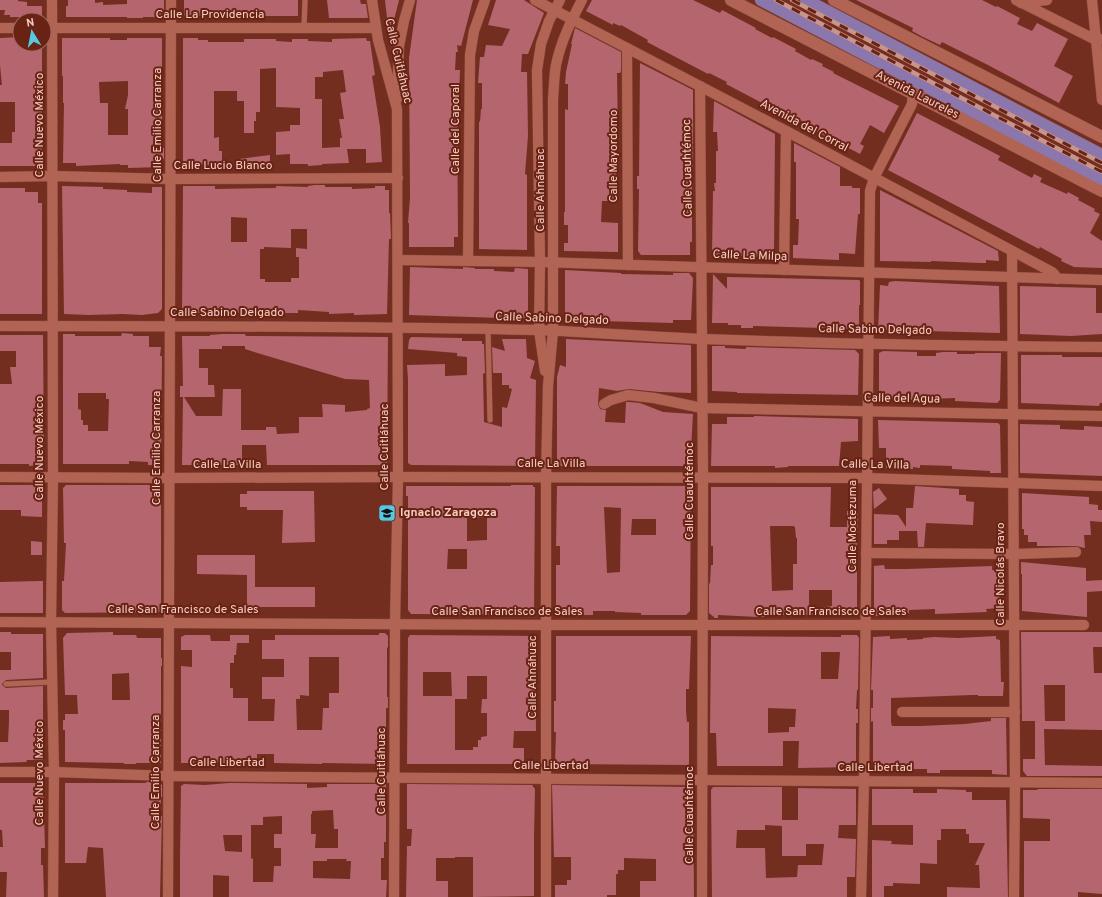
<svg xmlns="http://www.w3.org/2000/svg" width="1102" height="897" font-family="Overpass,sans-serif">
	<rect width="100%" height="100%" fill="#742e20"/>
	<g fill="#b4656e" fill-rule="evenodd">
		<polygon points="0,0 18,0 18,1 27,2 27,6 42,6 42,17 10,17 10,15 4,15 5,10 0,10"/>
		<polygon points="68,0 95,0 95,3 103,2 103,5 127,4 127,0 164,0 164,14 161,17 143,17 143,18 127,18 127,17 66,17 66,6 68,6"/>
		<rect x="184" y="0" width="114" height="16"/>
		<polygon points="327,0 360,0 361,4 366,4 368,18 329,18"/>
		<polygon points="385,0 399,0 390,36 389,36"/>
		<polygon points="417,0 473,0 461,46 457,45 458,52 456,52 455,70 460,70 459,96 457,96 458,237 454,237 454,247 409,247 409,223 408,223 410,198 409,58"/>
		<polygon points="496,0 524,0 544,13 528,54 522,54 521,72 527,72 528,136 525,174 527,175 527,250 479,249 479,121 480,122 481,109 482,109 482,83 478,83 480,57 484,57 486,45 502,46 510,29 488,25"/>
		<polygon points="592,0 693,0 720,13 722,10 756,28 755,29 772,38 773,37 796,49 795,51 811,60 812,59 823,64 822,66 834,72 833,73 899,106 884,133 870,125 860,144 864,146 860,154 817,132 818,130 802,121 789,117 726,84 727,82 709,73 708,74 647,42 648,40 621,25 620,26 613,23 613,25 586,11"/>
		<polygon points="856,0 982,0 996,7 997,6 1020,18 1017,24 1032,31 1037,23 1068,39 1054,66 1073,76 1059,103 988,65 942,42 940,45 923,37 912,31 913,28"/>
		<polygon points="575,28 621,52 621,71 620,73 617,73 618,138 616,138 616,189 618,189 618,201 602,201 601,222 618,223 618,252 564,251 564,243 568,243 568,225 564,225 564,212 565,212 565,109 568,110 568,84 565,84 566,72 572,44 571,44"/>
		<polygon points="20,37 20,44 42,45 42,166 0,166 0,143 12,143 12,132 15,132 15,102 0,102 0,85 2,85 0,65 0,38"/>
		<path d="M62,38H110V40H127V38H162V148H164V159H162V167L128,168V165H120V164L76,166V163H63L64,103H63V76H62ZM128,81V95L125,109H128V135H108V103H100L99,82Z"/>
		<path d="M183,38H198V40H208V42H244V39H276V41L292,42V39H308V41L332,42V39L366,38L367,41H370L375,75L372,76L380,127L382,162L366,163V149H347L349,163L322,164V165L308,166V164H290V154L276,155V132L290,131V125H300V108L276,107V68L260,69V112H256V121H254V133H244V101H237V91H214V138L219,137V151H222V165H183ZM343,70L346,92L340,93L344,119H339L342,138H340V147L322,148V99H315V77H323V72Z"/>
		<polygon points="640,63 693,90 693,178 692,178 692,242 690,242 690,255 641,255 638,251 639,189 637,189 637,176 639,176"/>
		<polygon points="714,101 775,134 774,257 712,255 713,191 715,191 714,183 716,183 716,151 718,151 717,132 713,132"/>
		<polygon points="917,113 1000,156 998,160 1032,178 1034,174 1042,178 1040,182 1067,194 1068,192 1079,198 1078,200 1095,209 1094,211 1100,214 1090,233 1102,241 1102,268 1074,267 1061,261 1062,259 1040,247 1039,249 888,170"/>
		<polygon points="794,143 840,167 840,186 852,186 852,188 860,188 860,214 858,214 855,254 839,253 839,260 793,258 793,245 798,245 799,219 796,219 796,162 794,162"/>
		<polygon points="270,155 270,166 261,166 261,164 239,164 239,159"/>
		<path d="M314,185H325V187H352V189L375,188V186H385V190H389V213H390L391,239H389L387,314L354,315V313L329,314V312L298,310V313H237V310H218V313H182L183,186H215V189L276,188V186L308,187V186ZM231,217L247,218V242H231ZM291,229H307V249L296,248V257H299V278H291V282H265V279H260V249H264V247L291,248Z"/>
		<polygon points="62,186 103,187 103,189 127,190 127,192 152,193 152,187 162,187 162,309 158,313 142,315 123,314 89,315 64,314"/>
		<polygon points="0,188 25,188 25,192 38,192 38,203 42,203 42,314 0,314"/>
		<polygon points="880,190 998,251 999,261 986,260 986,263 980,263 931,261 931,262 880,261"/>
		<polygon points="410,267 463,269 463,267 475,268 475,269 494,269 494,271 514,272 515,268 528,269 528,319 520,318 520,317 501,317 501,318 409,315"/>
		<polygon points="565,270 621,273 621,274 673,275 673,273 689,273 693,278 691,320 673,320 673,323 565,320"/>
		<polygon points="713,274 727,289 727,277 859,280 860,281 860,305 859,305 859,329 753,326 753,328 741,328 741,325 728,325 728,323 712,323"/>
		<polygon points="895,281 999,286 1000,333 886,330 886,332 878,332 880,285 888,286 889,282"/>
		<polygon points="1020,286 1096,288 1096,313 1102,313 1102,334 1071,336 1020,334"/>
		<path d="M122,333L133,334V336H149V347H161L160,356H162L161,461L158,465H148V462L129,461V464H63V334H75V336H121ZM78,393H106V399H109L108,431H88V425H83V420H81V410L78,409Z"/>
		<path d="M222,334H245L246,336L388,337L387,465H267L266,445H242V465H182L183,397H180V386H183L182,336H210V335ZM222,346H245V349L251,351L345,379L369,380L370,408L367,409V410L345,412V405L322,404L323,417H299V433L277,434L276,427H266V430H241V389H223L222,416H196L184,397H215L214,385H208V368H199V349H222Z"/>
		<polygon points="0,335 43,335 44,462 40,465 29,466 29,464 0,464 0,384 12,384 10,367 16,367 16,351 0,351"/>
		<polygon points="411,337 462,338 462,341 482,341 482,344 484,344 485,373 483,374 484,422 502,427 502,407 507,408 512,389 509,388 509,385 502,385 502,373 493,373 492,347 505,351 502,339 526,339 527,358 535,361 530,378 536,380 535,466 411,465 408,463 408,379 407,365 445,364 445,376 467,375 467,357 457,356 457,353 408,349 409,340"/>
		<polygon points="566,339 691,345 691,393 659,392 629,389 617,391 599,388 598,404 600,409 606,410 605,422 625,423 626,402 629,402 640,403 663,412 693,414 690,466 557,466 557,377 560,365 566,367"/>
		<polygon points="712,346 725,346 725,348 746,349 746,347 855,350 859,354 858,395 737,393 737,392 712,391"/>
		<polygon points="883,351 917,352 917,356 936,356 936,353 943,352 957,352 957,354 975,354 975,353 1001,353 1000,400 997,403 955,401 955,398 930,399 930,400 879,400 879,353"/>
		<polygon points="1021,355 1062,355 1062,357 1102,357 1102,403 1100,403 1099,406 1021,403"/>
		<polygon points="754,416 858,419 858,441 841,442 839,466 788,466 788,467 775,468 775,466 711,466 712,424 727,424 727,417 754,417"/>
		<polygon points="878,420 998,423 1000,425 1001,473 990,473 990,471 952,469 952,466 920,465 920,468 913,467 913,469 886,468 886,448 879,448"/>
		<polygon points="1020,424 1060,425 1060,429 1084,430 1084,426 1102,427 1102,476 1020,473"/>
		<polygon points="0,485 38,485 42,488 42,517 21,516 21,510 0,510"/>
		<polygon points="66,485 158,485 161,488 161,612 65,613 62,610 62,581 64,581 66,543 64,543 63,488"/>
		<path d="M511,485H533V487H535L534,615L411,614L408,610V496H406V486H511ZM467,518H487V540L467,541ZM448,549H467V569H447Z"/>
		<path d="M557,486H691L690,611L686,615H641V613L615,612V611H593V615H559L556,612V565H560V546H556ZM604,507L621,508L620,572L607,573ZM632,519H656V535H631Z"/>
		<polygon points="915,486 959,489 959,495 966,495 966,501 974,502 973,525 926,523 924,547 918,547 917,531 899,531 899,540 887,540 887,544 874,544 874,514 898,515 906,527 906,508 913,508"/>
		<path d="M711,487H831L830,527H847V511H858L857,548L854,549V569H857V615H772V617H758L718,615V618H715L709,613V583L710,584L711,565H713V546H711ZM770,526H794V527H795L796,538H797V564H793V590L772,591ZM809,590H832V606L809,610Z"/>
		<polygon points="879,488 887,499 874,509 873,492"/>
		<polygon points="247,491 314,491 315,542 282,543 283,510 247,510 247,507 240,507 240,494 247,494"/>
		<polygon points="1022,493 1089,497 1089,504 1098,505 1098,510 1102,510 1102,522 1090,521 1091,535 1084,535 1085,548 1076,546 1037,546 1037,542 1028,542 1028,535 1024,535 1024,529 1022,529"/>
		<polygon points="31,541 42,542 42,555 31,555"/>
		<polygon points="197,555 255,555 255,587 315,587 315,607 247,607 247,575 197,574"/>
		<polygon points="1021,562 1086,568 1086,581 1102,580 1102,591 1087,592 1087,617 1022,611 1022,574 1021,574"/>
		<polygon points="884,565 885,569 907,569 992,566 992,570 999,570 1000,608 986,609 987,612 935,614 935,609 909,610 909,613 891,613 892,615 874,616 874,566"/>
		<polygon points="38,581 43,581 43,613 0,613 0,582"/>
		<polygon points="0,632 11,632 11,634 43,634 43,678 6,680 2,684 3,686 6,688 43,686 43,760 27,760 26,762 0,763 0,742 8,742 9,721 9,710 0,710 0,670 11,670 11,652 0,652"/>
		<path d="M113,632V635H136L137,638H161V658H162V666H161V763H136V764H124V763L65,762V730H63V720H65V714H78L77,695H65L63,638L67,633ZM129,673L130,700H112V674Z"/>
		<path d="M1021,632H1102V647H1093L1094,673H1102V730L1044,729L1045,765L1102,766V776H1027L1023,771V759H1035V721H1022ZM1044,685H1065V721H1045Z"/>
		<path d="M379,633H385L388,636V648L387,647V697H388V708H386V761L384,764L322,763V764L274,763V754H257V763H181V666L192,667V650H181V637L185,635H210L211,641H230V635H249V643H237L236,655H234V663H230V688H233V698H248V721H274L275,699H262V677H284V659H262V640H275V635H379ZM309,657H339V693H329V708H323L322,730H297L296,699H300V695L309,696Z"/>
		<path d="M410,635L535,636L536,731H514L513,748H524V764H407L408,638ZM423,672H451L452,696H423ZM467,676H487V699H482L481,713H487V736L481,737V740H478V747H473V750H455V699H467Z"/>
		<path d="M841,635H857L859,638L858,690H857L856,709H858V723H856V767L798,768L799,741H783V766H717L716,733H710L711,636L841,637ZM821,652H840L838,679H821ZM768,708L796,709L795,727H789V732L768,733Z"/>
		<polygon points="556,636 691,636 689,689 686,689 686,711 687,722 689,722 689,765 555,764 556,732 554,732 554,701 556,701"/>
		<polygon points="890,636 890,639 907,638 907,640 923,639 923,638 934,637 958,638 996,636 996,639 1000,640 1001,682 1004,682 1003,696 978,696 978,695 972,695 891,698 891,722 892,726 920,726 965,724 991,721 991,718 1006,718 1007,775 992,774 992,770 940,770 940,773 927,773 927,769 891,769 891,772 875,772 873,769 873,721 871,722 871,708 873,708 873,690 871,690 873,637"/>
		<polygon points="146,782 158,782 162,785 162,797 161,797 160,816 162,816 160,897 106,897 103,848 88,847 86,863 65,863 65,783 146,783"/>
		<polygon points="0,783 43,783 45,848 41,848 41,865 43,865 44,897 6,897 7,872 0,872 0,847 3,847 2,830 0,830"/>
		<path d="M229,783L307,784V788L327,787V784H386V842H384V858H381V880H387L386,897H229V876L213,875V897H180V857L181,786L184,784L205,785ZM333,810L334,829H338V848H315L316,834H311V814H312V811ZM282,816V834H274V848H281V866H274L273,882H253V858L251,859V825H263V817ZM223,835H242V852L225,851ZM327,859H347L346,861H351L350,879L313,878V861H327Z"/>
		<polygon points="407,784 532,785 535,789 534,836 534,896 473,897 473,857 455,857 455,858 436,858 436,881 448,881 448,897 406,897 407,846 411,846 412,829 407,829"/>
		<polygon points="552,785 690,787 693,789 694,897 640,897 640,881 656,881 656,859 624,858 624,870 618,870 618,874 616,874 616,895 607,895 607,897 555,897 555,885 567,885 567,880 571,880 571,857 554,857"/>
		<path d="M713,787H782V820H798V788L856,789V825H839L838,838L856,839L855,877H847V897H712L711,790ZM765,825L782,826V856H806V844H824L822,865H798L797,877L766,878L765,848H736L737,830H765Z"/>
		<polygon points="872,789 913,789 913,793 937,793 937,789 966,790 966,792 972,792 972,800 1006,800 1008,897 947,897 947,887 980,888 979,865 975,865 985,843 969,843 969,834 966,834 966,829 941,829 941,840 937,840 937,864 920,863 920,884 893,883 893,886 884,886 884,897 872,897 872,840 892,841 891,844 913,845 913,825 872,825"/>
		<polygon points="1037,789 1102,789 1102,894 1078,892 1078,897 1024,897 1024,841 1050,841 1050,819 1023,818 1023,790 1038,790"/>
	</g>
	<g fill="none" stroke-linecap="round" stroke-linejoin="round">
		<defs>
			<g id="service">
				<polyline points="304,28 305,0"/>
				<polyline points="488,329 490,420"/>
				<polyline points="6,684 52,682"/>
			</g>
			<g id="minor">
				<polyline points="52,0 53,477 51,622 54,772 53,897"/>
				<polyline points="372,0 378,40 397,109 398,477 395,624 394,897"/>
				<polyline points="535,0 786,131 1052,272 1055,275 1057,279"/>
				<polyline points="1016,0 1096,40 1100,39"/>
				<polyline points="1092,0 1102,100"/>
				<polyline points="1021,3 1047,0"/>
				<polyline points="0,28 20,28"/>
				<polyline points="44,28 376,28"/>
				<polyline points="627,48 628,265"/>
				<polyline points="700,86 703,477 702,897"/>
				<polyline points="397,99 399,46 404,21 410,0"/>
				<polyline points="0,177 53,176 171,179 398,178"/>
				<polyline points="1012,252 1015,782 1014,897"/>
				<polyline points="398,260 540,262 1102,280"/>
				<polyline points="468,261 470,55 474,31 485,0"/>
				<polyline points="784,270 786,131"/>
				<path d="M0,326C179,326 358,326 537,330C593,332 648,337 703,339C836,344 969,346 1102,347"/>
				<polyline points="545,371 539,330 540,262 537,70 541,44 549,21 560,0"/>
				<polyline points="604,404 611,400 628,395 654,398 702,408 1102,416"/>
				<polyline points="0,477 170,478 398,477 866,478 1102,486"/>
				<polyline points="866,553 1014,554 1076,552"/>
				<polyline points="0,622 546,625 1084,625"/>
				<polyline points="902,712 1015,712"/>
				<polyline points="0,772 54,772 169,776 1102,783"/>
				<polyline points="168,897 171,0"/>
				<path d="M546,897V477L548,386L553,331V99C554,88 554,76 556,65C561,41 571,21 582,0"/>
				<polyline points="861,897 864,781 870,191 874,178 912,104 913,93"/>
			</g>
			<g id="secondary">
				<polyline points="731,0 1102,191"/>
				<polyline points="834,0 1102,137"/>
			</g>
			<g id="primary">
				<polyline points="761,0 1102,179"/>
				<polyline points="806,0 1102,155"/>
			</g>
		</defs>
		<use href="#service" stroke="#86493d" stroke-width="6"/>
		<use href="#minor" stroke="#86493d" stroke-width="11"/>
		<use href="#secondary" stroke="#86493d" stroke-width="13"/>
		<use href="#primary" stroke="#86493d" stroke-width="13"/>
		<use href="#service" stroke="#b16454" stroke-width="5"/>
		<use href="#minor" stroke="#b16454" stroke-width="10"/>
		<use href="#secondary" stroke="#b16454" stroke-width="12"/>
		<use href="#primary" stroke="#8b77ab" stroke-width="12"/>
		<defs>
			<g id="rail">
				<polyline points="776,0 1102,172"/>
				<polyline points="792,0 1102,163"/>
			</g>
		</defs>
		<use href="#rail" stroke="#c99489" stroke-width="4.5"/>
		<use href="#rail" stroke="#682315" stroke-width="3" stroke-dasharray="9" stroke-linecap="butt"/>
	</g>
	<defs>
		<symbol id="school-square" viewBox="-11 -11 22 22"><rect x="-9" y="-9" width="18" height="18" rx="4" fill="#56c9e1" stroke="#682315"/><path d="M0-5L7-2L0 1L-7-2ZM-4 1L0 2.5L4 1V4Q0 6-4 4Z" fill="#111"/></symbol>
	</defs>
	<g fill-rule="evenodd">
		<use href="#school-square" x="377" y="503" width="20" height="20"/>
	</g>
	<g text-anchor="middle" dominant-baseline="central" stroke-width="4" stroke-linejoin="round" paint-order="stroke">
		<g font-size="12" fill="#f7ccc2" stroke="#682315">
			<text x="210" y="15">Calle La Providencia</text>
			<text transform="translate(398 61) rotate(77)">Calle Cuitláhuac</text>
			<text transform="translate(917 95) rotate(27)">Avenida Laureles</text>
			<text transform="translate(40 125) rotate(-90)">Calle Nuevo México</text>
			<text transform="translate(158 125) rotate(-90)">Calle Emilio Carranza</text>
			<text transform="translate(804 126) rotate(28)">Avenida del Corral</text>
			<text transform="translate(456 129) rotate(-90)">Calle del Caporal</text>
			<text transform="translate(614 156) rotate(-90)">Calle Mayordomo</text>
			<text x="223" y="166">Calle Lucio Blanco</text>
			<text transform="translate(688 168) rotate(-91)">Calle Cuauhtémoc</text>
			<text transform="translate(541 190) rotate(-90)">Calle Ahnáhuac</text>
			<text transform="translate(750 256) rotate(2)">Calle La Milpa</text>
			<text x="227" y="313">Calle Sabino Delgado</text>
			<text transform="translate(552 319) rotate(2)">Calle Sabino Delgado</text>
			<text transform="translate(875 330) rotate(1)">Calle Sabino Delgado</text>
			<text transform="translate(902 399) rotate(1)">Calle del Agua</text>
			<text transform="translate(385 447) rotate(-90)">Calle Cuitláhuac</text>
			<text transform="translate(40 448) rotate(-90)">Calle Nuevo México</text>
			<text transform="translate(157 448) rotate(-90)">Calle Emilio Carranza</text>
			<text x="551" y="464">Calle La Villa</text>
			<text x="227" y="465">Calle La Villa</text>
			<text transform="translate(875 465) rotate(1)">Calle La Villa</text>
			<text transform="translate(690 491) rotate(-90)">Calle Cuauhtémoc</text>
			<text transform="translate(853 526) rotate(-90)">Calle Moctezuma</text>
			<text transform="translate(1001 574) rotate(-90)">Calle Nicolás Bravo</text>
			<text x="183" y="610">Calle San Francisco de Sales</text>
			<text x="507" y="612">Calle San Francisco de Sales</text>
			<text x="831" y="612">Calle San Francisco de Sales</text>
			<text transform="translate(533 677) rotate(-90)">Calle Ahnáhuac</text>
			<text x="227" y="763">Calle Libertad</text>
			<text x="551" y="766">Calle Libertad</text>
			<text x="875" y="768">Calle Libertad</text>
			<text transform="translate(382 771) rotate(-90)">Calle Cuitláhuac</text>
			<text transform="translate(156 772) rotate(-90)">Calle Emilio Carranza</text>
			<text transform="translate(40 773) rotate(-90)">Calle Nuevo México</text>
			<text transform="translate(690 815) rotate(-90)">Calle Cuauhtémoc</text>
		</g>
		<g font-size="12" font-weight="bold" fill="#f7ccc2" stroke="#682315" text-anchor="start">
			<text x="400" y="513">Ignacio Zaragoza</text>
		</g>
	</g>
	<g transform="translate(32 32) rotate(350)"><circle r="19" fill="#682315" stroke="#a1675a"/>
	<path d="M0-3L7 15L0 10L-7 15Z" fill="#56c9e1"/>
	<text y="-6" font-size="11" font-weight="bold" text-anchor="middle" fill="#f7ccc2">N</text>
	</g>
</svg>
